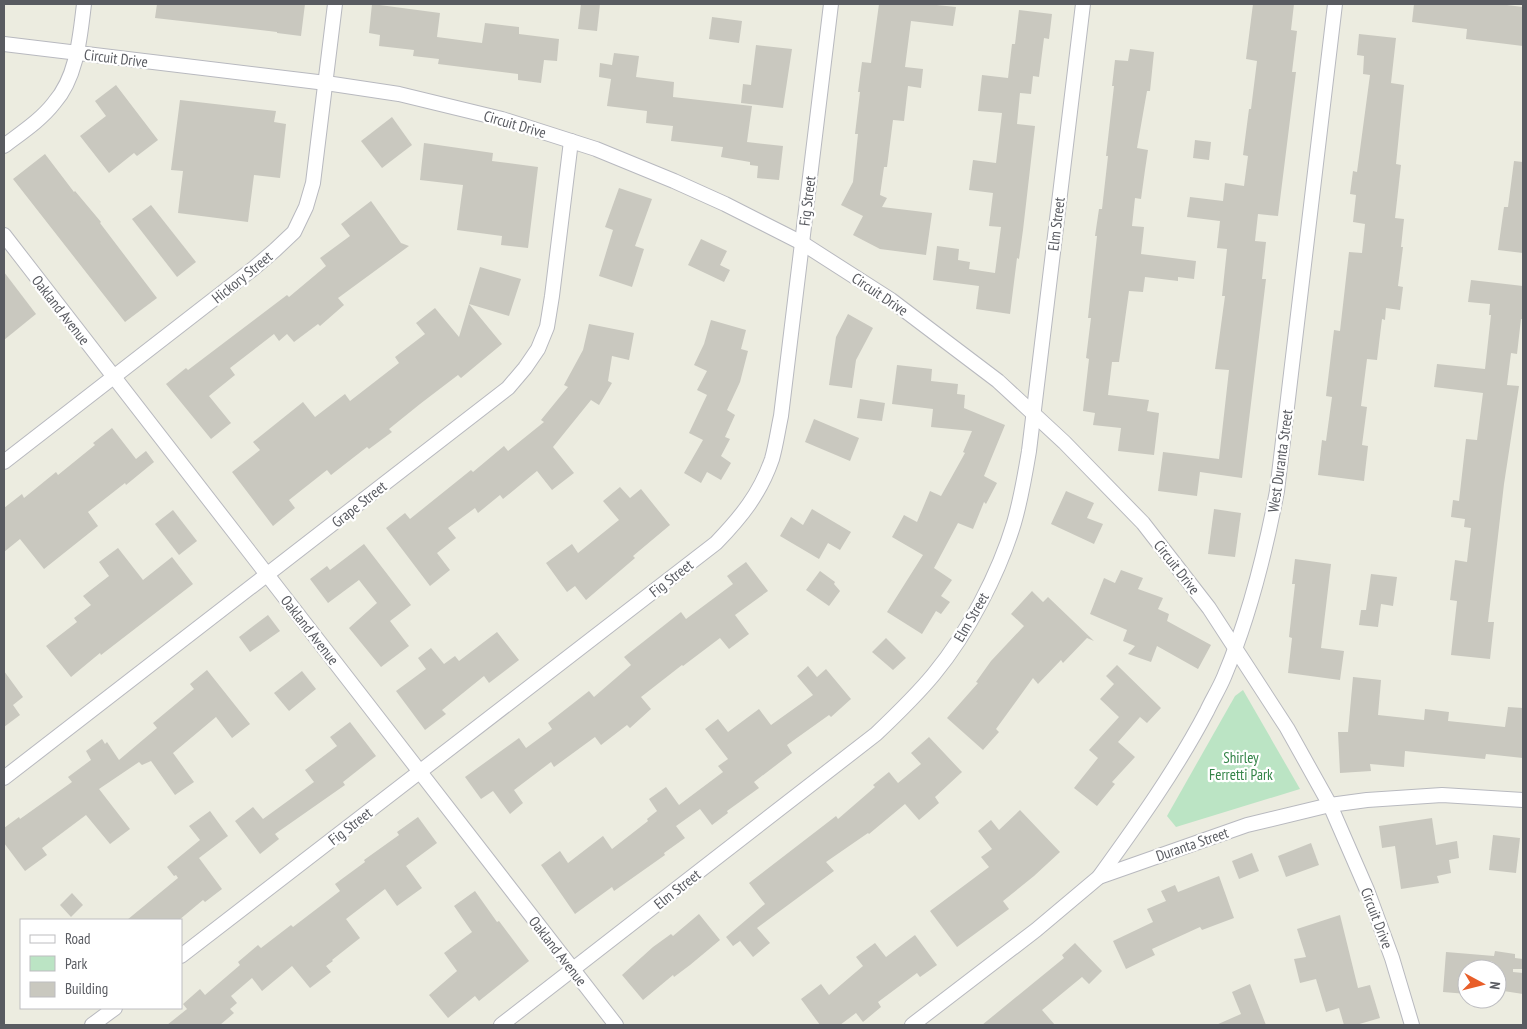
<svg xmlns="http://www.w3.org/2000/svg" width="1527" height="1029" font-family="'PT Sans Narrow',sans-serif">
	<rect width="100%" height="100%" fill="#ecece0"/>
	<polygon fill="#bbe4c4" points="1243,690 1300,789 1176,827 1167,816 1235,696"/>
	<g fill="#c9c8bf">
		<polygon points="157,4 305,4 301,36 277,33 277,32 155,18"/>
		<polygon points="372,4 440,13 437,37 482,43 485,23 519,27 519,34 559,39 557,61 544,60 541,83 518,80 518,74 438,64 439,59 413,56 414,50 379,46 380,35 369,33"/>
		<polygon points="581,4 600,4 597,31 578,29"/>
		<polygon points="879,4 927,4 956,7 953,26 911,21 905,67 923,69 921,88 908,86 904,121 893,120 887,167 884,167 880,195 887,198 882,207 932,213 926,255 880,249 853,235 863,216 841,205 853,182 858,134 855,134 860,92 858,92 862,62 871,63"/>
		<polygon points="1253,4 1294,4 1291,30 1297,31 1292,72 1296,72 1278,216 1258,214 1255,241 1266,242 1262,279 1266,279 1242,478 1200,472 1197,496 1158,491 1163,452 1219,459 1229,370 1215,369 1225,296 1222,296 1227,249 1217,248 1220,221 1187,217 1190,197 1223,201 1225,183 1244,186 1248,156 1243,155 1249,109 1251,109 1257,61 1246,59"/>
		<polygon points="1414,4 1499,4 1523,7 1523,46 1466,39 1467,29 1412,22"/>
		<polygon points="1019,10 1052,14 1049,39 1044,38 1039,77 1033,76 1031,94 1020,93 1017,124 1035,126 1023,230 1019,259 1017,258 1010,314 976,309 979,286 933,280 937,246 959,249 958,260 970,262 969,269 995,273 1001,227 989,226 993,193 969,190 973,160 996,163 1002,113 978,111 982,75 1008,78 1012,44 1015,44"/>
		<polygon points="712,17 742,21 739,43 709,39"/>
		<polygon points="1359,34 1396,38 1391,83 1404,85 1396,164 1401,165 1395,218 1404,219 1401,247 1403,247 1398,286 1403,287 1400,310 1386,308 1385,320 1382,319 1377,360 1367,359 1361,406 1367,407 1362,445 1368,446 1364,481 1318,475 1322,440 1326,441 1332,397 1326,396 1334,330 1340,331 1349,252 1362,253 1365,224 1353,222 1356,195 1350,194 1353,171 1357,172 1370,75 1363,74 1364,56 1357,55"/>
		<polygon points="756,45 792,49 783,108 741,103 743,84 751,85"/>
		<polygon points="1130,49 1154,52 1150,91 1147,91 1137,148 1148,150 1145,170 1141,199 1135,198 1132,226 1144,227 1141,254 1196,261 1194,279 1178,277 1178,281 1145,277 1143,292 1129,291 1119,362 1112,362 1108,395 1149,400 1147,411 1159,413 1154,455 1118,451 1121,428 1093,425 1095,413 1083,411 1089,359 1086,358 1091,318 1088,318 1097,236 1095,236 1099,209 1102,209 1108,156 1106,156 1114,86 1112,86 1115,60 1128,61"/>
		<polygon points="614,53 639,56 636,77 674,82 673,97 752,106 747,142 783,146 779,180 757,178 758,166 750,165 750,162 721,157 723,147 671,141 673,126 646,123 647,111 607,106 611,79 599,77 600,63 612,65"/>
		<polygon points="116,85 158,140 137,156 134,153 109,173 80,136 106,116 95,101"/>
		<polygon points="180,100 276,111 274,122 286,124 280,178 254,175 248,222 178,213 183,171 171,170"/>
		<polygon points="392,117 412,145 382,168 361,141"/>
		<polygon points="1195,140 1211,142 1209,160 1193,158"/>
		<polygon points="424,143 493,153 492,161 538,167 528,248 501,245 502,236 457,230 463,185 420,180"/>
		<polygon points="45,154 74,192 75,191 101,222 100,223 157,298 125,322 13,179"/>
		<polygon points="1514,161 1523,162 1523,253 1498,250 1504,207 1508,207"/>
		<polygon points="619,188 652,199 635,246 644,249 632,287 599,276 613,230 605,227"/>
		<polygon points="371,201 401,243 409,246 338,298 344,305 320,326 318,324 294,342 287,334 279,341 274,334 230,368 235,375 209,396 231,423 211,439 166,384 186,368 188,370 287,295 289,297 326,266 320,258 350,236 341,224"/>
		<polygon points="151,205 196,262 177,277 132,219"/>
		<polygon points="701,239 727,251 720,265 730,270 724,282 688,265"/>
		<polygon points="480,267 521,279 509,316 469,304 502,344 461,378 458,375 420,404 389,429 392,432 369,449 367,447 331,475 327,470 289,500 295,508 273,526 232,472 260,450 253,442 303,402 315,417 345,394 350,401 399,363 395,357 425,334 416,323 435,308 459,337"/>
		<polygon points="4,272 36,314 4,340"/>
		<polygon points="1471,280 1523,286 1523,319 1521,319 1517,354 1511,353 1507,385 1519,386 1504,484 1488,622 1494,622 1490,659 1451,655 1457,601 1450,600 1455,560 1467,562 1471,528 1464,527 1465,519 1451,517 1453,500 1459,501 1466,439 1477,440 1483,393 1434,387 1437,364 1485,369 1491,315 1489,315 1490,304 1468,302"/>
		<polygon points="848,314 873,328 856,360 852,388 829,385 836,337"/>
		<polygon points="711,320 746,330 741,349 748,351 740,382 727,410 735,415 725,437 730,439 721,456 731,463 721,480 707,472 701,483 684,473 703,440 689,433 707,395 697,390 707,371 694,365 704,344"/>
		<polygon points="589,324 634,333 629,360 612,356 608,381 612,383 599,405 591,400 553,447 574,473 552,490 537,471 503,499 500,495 478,513 475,508 448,528 456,538 437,553 450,570 430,586 386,528 405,513 410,519 471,470 473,472 504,446 508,451 544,422 541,420 568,387 564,385 583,350"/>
		<polygon points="897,365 932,369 931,381 958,384 957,394 965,395 964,408 1005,425 984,476 997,483 986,504 984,502 973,529 958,523 934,568 952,580 941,596 950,602 941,614 936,611 922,634 887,612 923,555 892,537 904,515 917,522 930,491 941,496 965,453 963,452 972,431 931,427 933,409 892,404"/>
		<polygon points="860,399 885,403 882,421 857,418"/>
		<polygon points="814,419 859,438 850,461 805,442"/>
		<polygon points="112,428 136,459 146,451 154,462 126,485 125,483 88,512 98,526 44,569 20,539 4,552 4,508 22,494 24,498 56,472 58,475 95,445 93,443"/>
		<polygon points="620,487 630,498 641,489 670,525 633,556 635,558 586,600 575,586 567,592 546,563 572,544 578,553 619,520 603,501"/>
		<polygon points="1066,491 1094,503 1087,518 1103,524 1094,544 1051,524"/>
		<polygon points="812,509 851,532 840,550 828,543 819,559 780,536 791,517 803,525"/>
		<polygon points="1214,509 1241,513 1235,557 1208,554"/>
		<polygon points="173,510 197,541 179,555 155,524"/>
		<polygon points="364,544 411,605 390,621 409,646 381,667 349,628 377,603 359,580 328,603 310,579 327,566 330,570"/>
		<polygon points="118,548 143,580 172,557 193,584 101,655 100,653 71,677 46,646 77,622 74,618 91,605 83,596 109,576 99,562"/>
		<polygon points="1295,559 1331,564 1321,648 1344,651 1340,680 1288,673 1292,638 1289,637 1295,584 1292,584"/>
		<polygon points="746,562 768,591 735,615 749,634 729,649 720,638 683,666 682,665 641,697 651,709 630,728 627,725 601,745 595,737 554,767 551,762 514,790 523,803 510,814 493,791 481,799 465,777 519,738 526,748 552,729 548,723 589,691 594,697 631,665 624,657 681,612 686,619 733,584 727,576"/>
		<polygon points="1121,570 1143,578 1138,589 1163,598 1158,609 1169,614 1167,621 1211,645 1198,669 1157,646 1151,662 1128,654 1135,646 1123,641 1127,630 1090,614 1104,578 1115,583"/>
		<polygon points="820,571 835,582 834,584 840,591 829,606 806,590"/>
		<polygon points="1371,574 1397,577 1393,606 1381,604 1378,627 1359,625 1361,610 1366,610"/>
		<polygon points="1032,591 1043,602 1048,597 1094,641 1087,638 1063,663 1061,660 1038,684 1033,678 996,729 999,732 983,750 947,718 978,683 976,682 991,661 1024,626 1011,614"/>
		<polygon points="268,615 280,631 250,652 239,637"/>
		<polygon points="497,632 519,660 489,683 484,676 442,710 446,714 425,730 396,691 426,669 418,658 431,648 444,664 455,656 459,661"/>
		<polygon points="886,638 906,658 893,670 872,652"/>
		<polygon points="1117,665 1161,708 1147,723 1140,717 1118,742 1135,757 1112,782 1115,784 1097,806 1074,788 1098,758 1089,750 1119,717 1100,699 1114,684 1106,676"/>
		<polygon points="808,666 817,677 826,669 851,699 831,717 829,715 787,745 792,753 754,782 759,788 727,811 728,813 712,825 700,809 676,826 685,838 664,853 665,855 614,891 612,887 575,914 541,865 560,851 568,863 603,836 612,849 648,821 647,819 657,811 649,799 666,787 679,805 723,772 718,766 728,759 705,729 718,719 728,732 759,709 771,725 813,695 797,676"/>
		<polygon points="207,670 250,724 232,738 216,717 173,753 194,782 175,795 151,761 142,765 139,762 99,789 130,829 110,844 86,815 42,848 47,855 25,871 4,843 4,828 19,817 20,819 72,782 68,777 91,760 86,751 102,739 105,744 107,742 119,760 157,728 153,723 194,689 190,684"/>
		<polygon points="4,671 23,697 13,705 20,715 4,727"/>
		<polygon points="302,671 316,689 289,711 274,693"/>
		<polygon points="1353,677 1381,680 1378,715 1424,720 1425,709 1449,712 1448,721 1505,727 1508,707 1523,708 1523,758 1486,754 1485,759 1405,751 1404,767 1370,764 1371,771 1340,773 1338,732 1348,732"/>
		<polygon points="350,722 376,756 343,782 345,785 275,834 279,839 260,854 235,821 253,807 263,819 314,782 305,770 337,746 330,737"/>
		<polygon points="929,737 962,772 935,797 939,803 919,820 905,804 869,834 868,833 826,862 834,871 757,928 770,943 753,957 740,941 733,946 726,937 765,904 749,883 836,816 838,819 875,787 873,785 889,772 898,783 921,764 911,753"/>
		<polygon points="1020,810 1060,852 1034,876 1003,901 1009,909 957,947 930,911 989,867 981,857 992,849 978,831 991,820 999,830"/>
		<polygon points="210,811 228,836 199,858 222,889 205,902 203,900 179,920 127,920 178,878 176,875 174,876 167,867 200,840 189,826"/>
		<polygon points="418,817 437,843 406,866 422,888 397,906 385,889 346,919 360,938 332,960 333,961 326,966 331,972 310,988 292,966 262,991 252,978 231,996 237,1003 230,1009 234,1013 220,1025 167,1025 187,1009 183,1004 200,989 205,995 240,965 238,962 258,945 261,948 291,925 293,927 340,891 335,884 365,862 364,860 399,835 397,832"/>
		<polygon points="1432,818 1436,845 1457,841 1459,858 1449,860 1451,873 1437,876 1439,883 1401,889 1395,846 1382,848 1379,826"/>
		<polygon points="1493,835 1520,838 1516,873 1489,870"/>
		<polygon points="1311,843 1319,865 1286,877 1278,856"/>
		<polygon points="1252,853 1259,871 1239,879 1232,861"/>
		<polygon points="1219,876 1234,918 1202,930 1200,927 1152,949 1155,955 1126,969 1113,941 1153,922 1147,909 1166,901 1161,891 1175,885 1178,892"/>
		<polygon points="475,891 497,922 499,921 529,961 479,1001 475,996 448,1018 429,995 457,971 444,953 472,932 454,906"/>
		<polygon points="72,893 83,905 71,917 60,905"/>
		<polygon points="699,914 720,940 690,965 674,977 673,975 643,1000 622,975 653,947 671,934 673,936"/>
		<polygon points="1340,915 1358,988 1370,985 1380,1018 1356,1025 1344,1025 1339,1008 1326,1012 1316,979 1300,983 1294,959 1306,957 1297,929"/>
		<polygon points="915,935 937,965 920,977 917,973 878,1002 881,1007 863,1022 856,1013 840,1025 820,1025 801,999 821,984 829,995 863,966 856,957 875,943 886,957"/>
		<polygon points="1075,943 1102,971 1089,984 1082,977 1042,1010 1055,1025 982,1025 1064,958 1062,955"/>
		<polygon points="1495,951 1515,954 1515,958 1523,959 1523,969 1513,969 1513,972 1523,973 1523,994 1497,990 1497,969 1467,969 1467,994 1443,992 1446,952 1494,956"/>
		<polygon points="1250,984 1266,1025 1216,1025 1241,1014 1232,992"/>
	</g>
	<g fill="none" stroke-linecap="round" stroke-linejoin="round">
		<defs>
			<g id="minor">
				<polyline points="4,44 326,83 399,94 502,119 596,149 674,181 725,204 802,243 891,300 998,381 1064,442 1143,523 1209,608 1287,728 1330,805 1367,890 1392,958 1412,1025"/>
				<path d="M4,146C21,133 41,120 54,103C77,77 80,37 84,4"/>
				<polyline points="4,235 616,1025"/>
				<polyline points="4,462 254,268 275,250 294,232 306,207 313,183 335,4"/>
				<polyline points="4,778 508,388 525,368 538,349 547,327 552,296 571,141"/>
				<path d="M1099,877C1138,823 1176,770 1207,711C1212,700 1219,689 1224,677C1249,618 1265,554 1277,491L1335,4"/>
				<path d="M181,956L716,543C741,517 760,494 772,459C776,445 778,430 781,416L831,4"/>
				<polyline points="92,1025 115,1008"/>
				<path d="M501,1025L876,734C896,715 916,696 934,674C968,633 999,573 1014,523C1021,499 1025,475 1029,451L1083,4"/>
				<polyline points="912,1025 1036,930 1099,877 1247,825 1330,805 1367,800 1442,795 1523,800"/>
			</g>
		</defs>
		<use href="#minor" stroke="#b8b9bf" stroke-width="16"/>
		<use href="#minor" stroke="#fff" stroke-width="14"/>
	</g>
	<g text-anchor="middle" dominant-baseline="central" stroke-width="4.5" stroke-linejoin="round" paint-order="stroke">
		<g font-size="15" fill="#595b61" stroke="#fff">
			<text transform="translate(116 58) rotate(7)">Circuit Drive</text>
			<text transform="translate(515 124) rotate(16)">Circuit Drive</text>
			<text transform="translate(807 201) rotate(-83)">Fig Street</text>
			<text transform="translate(1056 224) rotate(-83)">Elm Street</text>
			<text transform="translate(242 277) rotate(-39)">Hickory Street</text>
			<text transform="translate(880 294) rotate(34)">Circuit Drive</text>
			<text transform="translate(61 310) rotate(52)">Oakland Avenue</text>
			<text transform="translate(1280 461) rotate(-82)">West Duranta Street</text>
			<text transform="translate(359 504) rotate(-38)">Grape Street</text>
			<text transform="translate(1177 567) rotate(52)">Circuit Drive</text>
			<text transform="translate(671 578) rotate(-38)">Fig Street</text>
			<text transform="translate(971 617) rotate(-60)">Elm Street</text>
			<text transform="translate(310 630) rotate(52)">Oakland Avenue</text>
			<text transform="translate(350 826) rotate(-38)">Fig Street</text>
			<text transform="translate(1192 844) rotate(-19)">Duranta Street</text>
			<text transform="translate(677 889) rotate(-38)">Elm Street</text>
			<text transform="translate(1377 918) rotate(69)">Circuit Drive</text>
			<text transform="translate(558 951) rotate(52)">Oakland Avenue</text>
		</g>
		<g font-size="15" fill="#348448" stroke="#fff">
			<text x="1241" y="757">Shirley<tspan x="1241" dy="17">Ferretti Park</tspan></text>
		</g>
	</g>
	<rect width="1527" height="1029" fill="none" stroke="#595b61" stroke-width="10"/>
	<rect x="20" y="919" width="162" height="90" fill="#ffffff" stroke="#bdbdc0"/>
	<rect x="30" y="935" width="25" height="8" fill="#ffffff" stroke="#bdbdc0"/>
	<text x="65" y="944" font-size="15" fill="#595b61">Road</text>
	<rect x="30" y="956" width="25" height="15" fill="#bbe4c4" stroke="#bdbdc0"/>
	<text x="65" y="969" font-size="15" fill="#595b61">Park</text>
	<rect x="30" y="982" width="25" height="15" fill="#c9c8bf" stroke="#bdbdc0"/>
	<text x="65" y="994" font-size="15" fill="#595b61">Building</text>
	<g transform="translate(1482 984) rotate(97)"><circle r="24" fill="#ffffff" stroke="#bdbdc0"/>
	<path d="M0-4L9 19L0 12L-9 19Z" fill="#e85e29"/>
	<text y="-8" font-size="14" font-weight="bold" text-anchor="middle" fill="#595b61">N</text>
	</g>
</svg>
